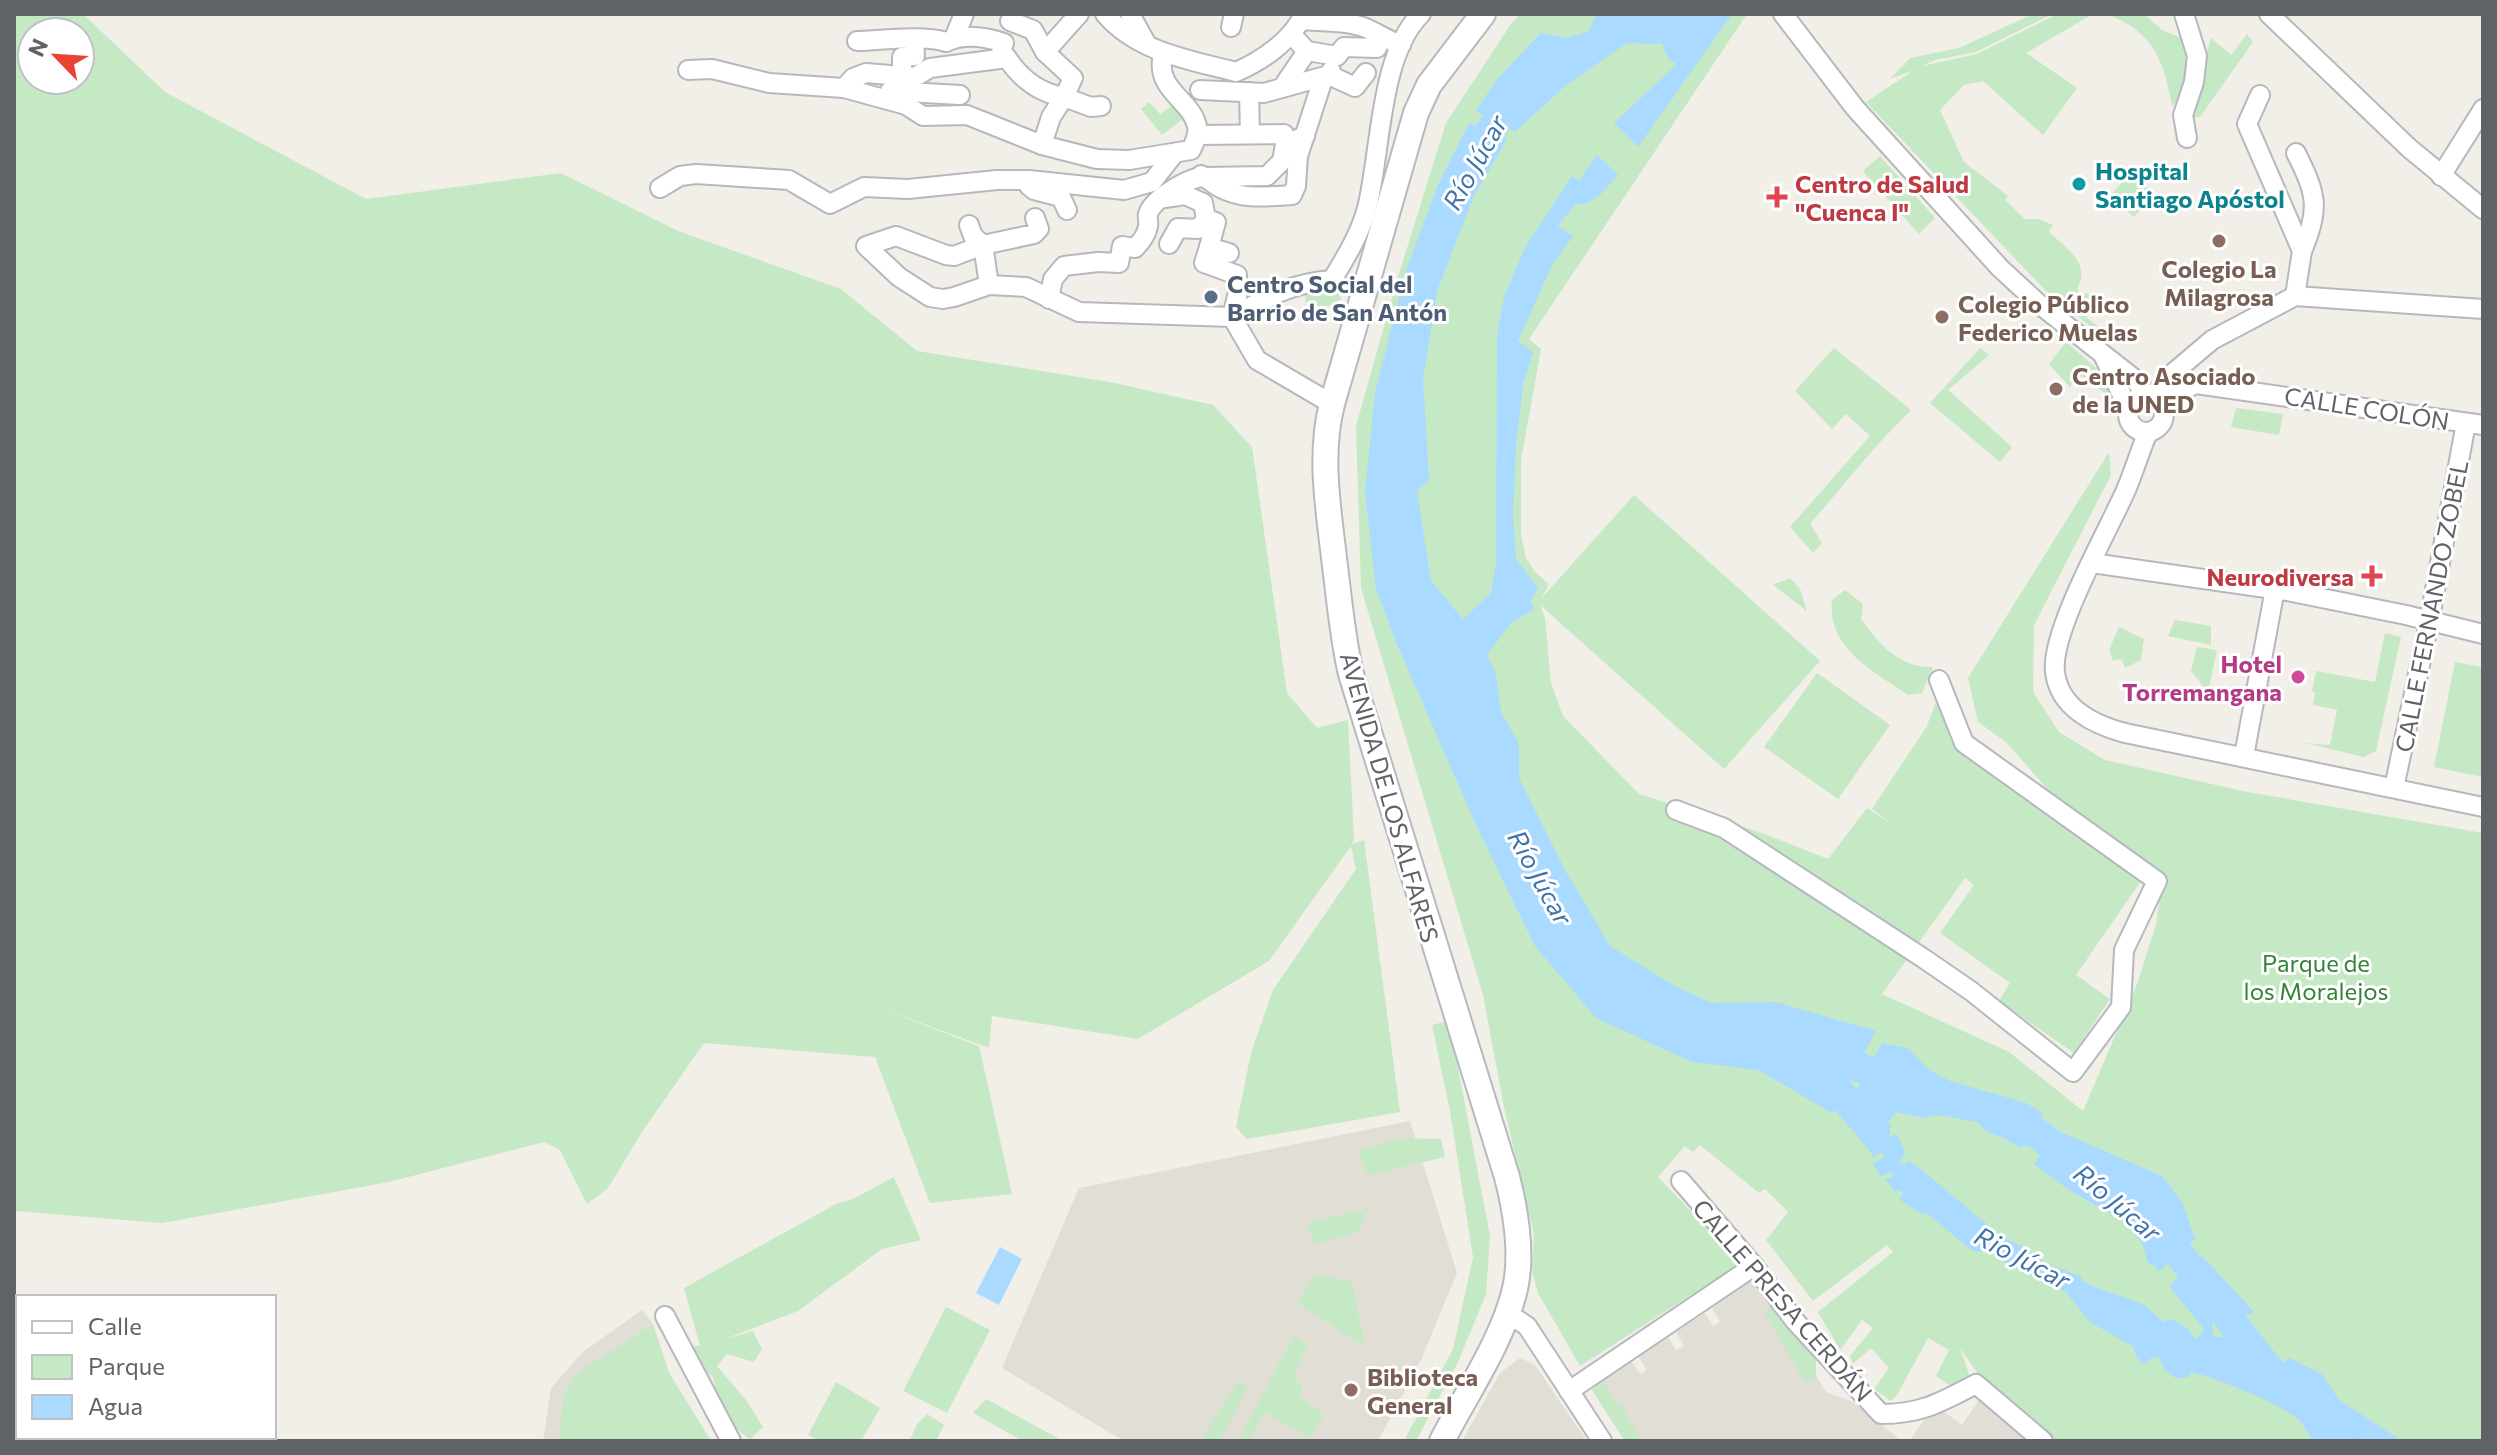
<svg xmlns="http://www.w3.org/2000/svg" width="2497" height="1455" font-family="Commissioner,sans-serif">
	<rect width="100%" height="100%" fill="#f1efe8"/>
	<g fill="#e1ded6">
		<polygon points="1410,1121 1457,1273 1421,1360 1378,1441 1124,1441 1002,1368 1079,1188"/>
		<polygon points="1753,1279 1782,1322 1816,1359 1815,1374 1826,1392 1851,1401 1902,1441 1625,1441 1592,1390 1602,1380 1631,1361 1640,1374 1647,1370 1638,1356 1668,1337 1676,1350 1684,1346 1676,1332 1705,1313 1713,1326 1720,1322 1712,1308"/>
		<polygon points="642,1310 653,1324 669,1373 711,1441 543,1441 551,1388 583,1352"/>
		<polygon points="1520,1358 1535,1365 1587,1441 1462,1441 1500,1373"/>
		<polygon points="1979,1400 2027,1441 1909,1441 1935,1405 1962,1425"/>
	</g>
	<g fill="#c5e8c5" fill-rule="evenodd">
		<path d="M14,14H83L165,92L366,199L561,173L678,231L841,289L917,351L1110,382L1213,405L1252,447L1287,693L1317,728L1348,720L1354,840L1352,844L1364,840L1400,1112L1247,1139L1236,1127L1251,1053L1273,990L1356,869L1351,846L1269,961L1138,1039L992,1016L989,1048L864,1002L979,1046L1012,1194L930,1203L875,1057L704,1043L642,1132L608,1188L587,1204L560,1150L544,1142L389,1182L162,1223L14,1211ZM32,32H80V80H32Z"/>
		<polygon points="1520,14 1747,14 1529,339 1541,349 1521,460 1521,535 1526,558 1535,572 1549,584 1541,599 1634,495 1820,661 1724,769 1540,605 1545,618 1551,683 1563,716 1639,794 1765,834 1828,859 1867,808 1896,827 1872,809 1927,726 1937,699 1951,742 2143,878 2076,975 2110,999 2074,1053 1999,1001 2010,983 1940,933 1974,885 1965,878 1882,994 2009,1052 2083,1111 2137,984 2156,925 2163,874 2049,791 2007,743 1978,722 1968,678 2109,452 2111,475 2034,625 2033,692 2059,732 2105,760 2247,792 2483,833 2483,1441 2051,1441 1991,1393 1960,1348 1972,1383 1955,1389 1936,1376 1949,1350 1928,1338 1897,1395 1891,1401 1874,1389 1889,1368 1871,1348 1853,1364 1850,1356 1873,1328 1862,1320 1840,1350 1818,1312 1893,1252 1887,1245 1813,1301 1766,1240 1788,1212 1765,1189 1759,1193 1700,1145 1693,1152 1685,1146 1658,1177 1741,1263 1580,1366 1538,1293 1532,1271 1534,1234 1504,1107 1483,995 1361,588 1356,426 1398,277 1446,123 1511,24"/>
		<path d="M2033,14H2052L1976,52L1935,60L1922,66L1977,54L2058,14H2093L2026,53L2077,88L2043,135L1983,81L1964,85L1940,110L1964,162L2008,196L2005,200L2025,219H2038L2053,225L2049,232C2066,248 2092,264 2077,289L2079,295L2088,293L2095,301L2086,317L2105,332L2102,336L2045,290L1866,102L1914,70L1890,79L1910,58L1959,48Z"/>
		<path d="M2106,14H2144L2162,30L2184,39C2186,64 2190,87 2172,106C2164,60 2153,31 2106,14Z"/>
		<polygon points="2247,34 2253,42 2200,117 2188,118 2211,38 2231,55"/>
		<polygon points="1149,102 1160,114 1178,102 1189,114 1162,135 1141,109"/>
		<polygon points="1880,156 1935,218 1919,234 1863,171"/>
		<polygon points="2130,173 2154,193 2134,217 2110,196"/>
		<polygon points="1335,283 1341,299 1328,306 1307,306 1303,285"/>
		<polygon points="2066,342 2102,373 2116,395 2113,401 2087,378 2080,376 2070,387 2049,364"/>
		<polygon points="1834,348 1911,410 1878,444 1810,524 1822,543 1813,553 1790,527 1870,436 1846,414 1832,429 1795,391"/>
		<polygon points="1980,348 1989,355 1948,390 2012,447 2000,462 1930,403"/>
		<polygon points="2236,408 2283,414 2279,435 2231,427"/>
		<polygon points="1790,578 1800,589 1807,611 1773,585"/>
		<path d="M1845,590L1863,604L1861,619C1879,644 1899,668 1933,667L1922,693L1908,695C1874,671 1827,649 1832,600Z"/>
		<polygon points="2175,620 2211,626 2211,645 2168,636"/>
		<polygon points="2119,627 2144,639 2141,660 2125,668 2122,659 2113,661 2109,650"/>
		<polygon points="2385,633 2401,637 2376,751 2364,757 2305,743 2330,745 2337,710 2313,705 2315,692 2312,691 2316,671 2375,682"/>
		<polygon points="2197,647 2217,650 2208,692 2191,671"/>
		<polygon points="2455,662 2483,667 2483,777 2434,767"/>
		<polygon points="1817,673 1890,725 1838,799 1764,747"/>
		<polygon points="1449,1021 1490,1236 1486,1294 1458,1362 1416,1441 1404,1441 1453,1349 1473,1257 1450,1111 1432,1025"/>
		<polygon points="1402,1138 1441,1139 1445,1157 1368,1175 1357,1151"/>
		<path d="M894,1177L921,1240L882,1249L798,1311L725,1339L753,1331L762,1349L754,1362L727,1354L717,1366L746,1400L763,1427L750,1439C727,1425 717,1402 713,1377L700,1367L694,1346H700L684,1288L836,1204L853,1199Z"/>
		<polygon points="1369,1208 1357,1233 1314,1244 1307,1223"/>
		<polygon points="1316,1273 1352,1282 1365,1347 1297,1303"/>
		<polygon points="946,1307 990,1330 947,1413 903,1391"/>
		<polygon points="1772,1307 1816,1359 1816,1376 1805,1382 1764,1312"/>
		<polygon points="653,1324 669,1373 711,1441 559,1441 563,1397 575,1375"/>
		<polygon points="1294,1335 1307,1344 1293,1377 1303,1387 1299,1396 1324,1415 1311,1438 1265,1412 1249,1441 1238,1441"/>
		<polygon points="1239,1380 1248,1387 1220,1441 1201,1441"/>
		<polygon points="836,1382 880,1408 861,1441 819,1441 808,1435"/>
		<polygon points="1604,1382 1618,1406 1621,1405 1642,1441 1625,1441 1592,1390"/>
		<polygon points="986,1399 1063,1441 1023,1441 973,1413"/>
		<polygon points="927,1414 944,1425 936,1441 909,1441 918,1423"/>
	</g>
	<g fill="#aadaff">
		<polygon points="1596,14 1732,14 1638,147 1614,123 1677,64 1669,60 1662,44 1627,43 1565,86 1515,132 1476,111 1497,79 1541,33 1568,38 1589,31"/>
		<path d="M1469,123L1507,139L1473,198L1437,291L1423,380L1429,480L1417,491L1431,581L1463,619L1491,593L1496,563L1497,336L1504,296L1526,246L1572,176L1579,181L1597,155L1618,175C1606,188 1594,207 1575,204L1558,226L1573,236L1552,265L1518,341L1533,352L1523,384L1516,447L1513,514L1516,559L1538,588L1531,602L1534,609L1510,624L1487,655L1496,674L1501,712L1519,744V778L1566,872L1610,946L1674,986L1712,1003L1775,1002L1876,1031L1832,1113L1758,1070L1692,1062L1596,1018L1535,946L1477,827L1396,642L1376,589L1365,492L1375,393L1406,271L1437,187Z"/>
		<polygon points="1882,1043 1907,1048 1929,1070 1950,1081 2026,1103 2044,1114 2021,1148 1976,1122 1940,1115 1924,1118 1896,1112 1888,1122 1891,1126 1884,1138 1897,1134 1905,1153 1899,1161 1904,1166 1910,1159 1915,1182 1918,1179 1944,1198 1923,1215 1899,1199 1905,1192 1903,1188 1895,1192 1885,1180 1894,1176 1891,1172 1881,1176 1873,1164 1885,1156 1881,1152 1874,1157 1858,1136 1871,1133 1866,1130 1859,1133 1857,1122 1843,1116"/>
		<polygon points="2056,1130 2162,1176 2183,1204 2195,1239 2158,1272 2155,1266 2148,1263 2138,1229 2072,1192 2034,1164"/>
		<path d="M1952,1208L1989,1230L2027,1249L2045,1263L2080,1276L2084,1282L2098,1288L2145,1305L2163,1322L2172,1319L2187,1328L2197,1340L2204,1329L2169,1286L2202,1256L2254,1312L2228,1322L2221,1317L2219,1321L2212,1322L2213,1337H2222L2234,1325L2270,1377L2289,1358L2322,1374L2339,1400L2402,1441H2312C2308,1434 2304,1424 2298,1419C2278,1402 2218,1379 2192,1372L2188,1377L2176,1378L2164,1369L2159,1357H2153L2144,1364L2136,1357L2134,1347L2090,1322L2066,1292L2000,1260L1998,1252L1984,1248L1937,1219Z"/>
		<polygon points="1000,1247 1022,1259 999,1305 976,1293"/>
	</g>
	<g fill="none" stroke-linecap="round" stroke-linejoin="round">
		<g stroke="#aadaff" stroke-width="30">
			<polyline points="1469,166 1517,88"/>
			<polyline points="1819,1052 1905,1085"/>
			<polyline points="1814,1064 1875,1133"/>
			<polyline points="1995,1119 2040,1135 2080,1169"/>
			<polyline points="1908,1178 1979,1237"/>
			<polyline points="2147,1226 2180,1255 2266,1366 2345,1441"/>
		</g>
		<defs>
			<g id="street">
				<path d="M1105,14C1137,52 1190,60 1236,72C1262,61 1292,40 1304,14"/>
				<polyline points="1130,14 1146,43"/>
				<polyline points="1783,14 1855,108 2000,268 2039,304 2132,377 2148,396"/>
				<polyline points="2184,14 2197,56 2194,82 2183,115 2187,138"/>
				<polyline points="2269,14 2409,148 2483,209"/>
				<path d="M1301,20C1322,22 1353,20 1372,31C1382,36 1390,41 1401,45"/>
				<polyline points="1010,21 1033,30 1045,52 1073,78 1064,97 1091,107 1101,106"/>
				<polyline points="1231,27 1234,14"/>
				<polyline points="954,38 964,14"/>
				<path d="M857,41C883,40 924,35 946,42C965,33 986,37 1004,43L1001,53L1007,58"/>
				<polyline points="1307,51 1337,56 1344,47 1377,48 1380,37"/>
				<polyline points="1045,52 1079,14"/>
				<path d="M688,70L712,69L769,83L844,88L906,105L923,116L967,115L1042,145L1097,159L1129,160L1191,150C1194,143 1199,135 1197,126C1191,99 1154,90 1163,54"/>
				<polyline points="902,75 902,57 915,56 914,40"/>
				<path d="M844,88L853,78L866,73L915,77L930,68L1007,58C1021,79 1039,93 1064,97L1051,117L1042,145"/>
				<polyline points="1282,88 1329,75 1331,71"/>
				<polyline points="1200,90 1264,93 1282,88 1307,51 1291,34"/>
				<polyline points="890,91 960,95"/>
				<polyline points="1249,92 1250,134"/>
				<polyline points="2260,95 2247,124 2302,251 2295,296"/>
				<polyline points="1197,135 1284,134 1285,144"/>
				<path d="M2296,153C2316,193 2321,208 2302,251"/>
				<polyline points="1201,175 1205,177 1267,176 1282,161 1285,144 1305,136"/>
				<polyline points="2441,176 2483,109"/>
				<polyline points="1029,186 1034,190 1061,197 1067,210"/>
				<polyline points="660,188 680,176 696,174 789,180 830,204 864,187 908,189 997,180 1029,180 1124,190 1152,182 1174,154"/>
				<polyline points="1165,198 1185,195 1203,203 1206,219 1216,222 1209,247"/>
				<polyline points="1035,218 1039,229 1034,234 983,245 954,256 946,255 896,236 866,246 899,277 930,297 943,299 954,297 989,285 1026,287 1079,312 1232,317 1257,360 1332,404"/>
				<polyline points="969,225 973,236 983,245 989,285"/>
				<polyline points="1169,244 1178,228 1198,229 1206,219"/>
				<polyline points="1229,253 1209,247 1204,263 1237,275 1238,292 1232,317"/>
				<path d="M1049,299L1053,279L1064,266L1098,262L1119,263L1122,246L1135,248C1140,243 1147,234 1148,226C1149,225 1147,215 1148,214C1152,199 1190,176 1205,177C1231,201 1259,197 1292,195L1296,186L1298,156L1323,79L1329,75L1355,87L1366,73"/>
				<path d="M1232,317C1267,297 1291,283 1332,280C1346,257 1360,234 1367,208C1381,153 1379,55 1421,14"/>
				<polyline points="2104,357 2129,410"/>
				<circle cx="2146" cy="414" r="18"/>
				<polyline points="2154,398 2166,379 2212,340 2295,296 2483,309"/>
				<polyline points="2159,401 2196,384 2483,425"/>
				<path d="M2148,432C2140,451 2134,471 2126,490C2108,531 2050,632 2055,672C2059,708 2095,725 2125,733L2483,807"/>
				<polyline points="2092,563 2287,591 2406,615 2483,634"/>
				<polyline points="2244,756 2275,589"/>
				<polyline points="2394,788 2429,622 2466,423"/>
				<polyline points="1676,810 1724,828 1923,958 1971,991 2073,1072 2121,1007 2124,950 2157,881 1964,743 1939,680"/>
				<path d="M1681,1181L1754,1266L1795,1321L1881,1414C1922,1414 1941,1402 1976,1384L2043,1441"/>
				<polyline points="1507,1313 1527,1326 1602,1441"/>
				<polyline points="665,1316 731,1441"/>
				<polyline points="1569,1391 1754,1266"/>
			</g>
			<path id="secondary" d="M1442,1441C1466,1394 1503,1340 1515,1289C1523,1253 1516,1212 1507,1177L1351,674C1342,636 1339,596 1334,558C1328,506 1319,455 1332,404L1416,113L1429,85L1483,14"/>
		</defs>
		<use href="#street" stroke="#b5b8bc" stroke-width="22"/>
		<use href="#secondary" stroke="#b6babf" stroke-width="28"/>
		<use href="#street" stroke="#fff" stroke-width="18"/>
		<use href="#secondary" stroke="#fff" stroke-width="24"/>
	</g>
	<circle fill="#0f9aa8" stroke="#fff" stroke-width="3" cx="2079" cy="184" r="8"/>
	<g fill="#e0444e" stroke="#fff" stroke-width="3">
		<path d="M1773 185h8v8h8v8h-8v8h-8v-8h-8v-8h8z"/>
		<path d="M2368 564h8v8h8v8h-8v8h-8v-8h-8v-8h8z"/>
	</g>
	<g fill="#8d6e63" stroke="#fff" stroke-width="3">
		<circle cx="2219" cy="241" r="8"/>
		<circle cx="1942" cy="317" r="8"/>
		<circle cx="2056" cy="389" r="8"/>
		<circle cx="1351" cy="1390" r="8"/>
	</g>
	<circle fill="#5c6f8a" stroke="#fff" stroke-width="3" cx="1211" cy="297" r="8"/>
	<circle fill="#d1479c" stroke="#fff" stroke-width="3" cx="2298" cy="677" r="8"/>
	<g text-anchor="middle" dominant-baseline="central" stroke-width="6" stroke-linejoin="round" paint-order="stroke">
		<g font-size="24" font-weight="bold" fill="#0d838f" stroke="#fff" text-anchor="start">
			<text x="2095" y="170">Hospital<tspan x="2095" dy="28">Santiago Apóstol</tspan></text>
		</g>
		<g font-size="24" font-weight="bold" fill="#be3a42" stroke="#fff" text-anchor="start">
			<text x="1795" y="183">Centro de Salud<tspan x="1795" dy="28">"Cuenca I"</tspan></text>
			<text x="2354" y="576" text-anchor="end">Neurodiversa</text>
		</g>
		<g font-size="24" font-weight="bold" fill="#785e54" stroke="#fff" text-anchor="start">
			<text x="2219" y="268" text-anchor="middle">Colegio La<tspan x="2219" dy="28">Milagrosa</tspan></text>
			<text x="1958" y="303">Colegio Público<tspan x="1958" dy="28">Federico Muelas</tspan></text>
			<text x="2072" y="375">Centro Asociado<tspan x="2072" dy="28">de la UNED</tspan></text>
			<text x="1367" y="1376">Biblioteca<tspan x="1367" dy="28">General</tspan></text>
		</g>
		<g font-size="24" font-weight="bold" fill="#4e5e75" stroke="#fff" text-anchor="start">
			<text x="1227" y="283">Centro Social del<tspan x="1227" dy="28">Barrio de San Antón</tspan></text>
		</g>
		<g font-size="24" fill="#5f6368" stroke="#fff">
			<text transform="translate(2367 408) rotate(9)">CALLE COLÓN</text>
			<text transform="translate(2431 606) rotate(-79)">CALLE FERNANDO ZOBEL</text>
			<text transform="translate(1390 797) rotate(74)">AVENIDA DE LOS ALFARES</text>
			<text transform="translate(1783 1300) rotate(49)">CALLE PRESA CERDÁN</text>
		</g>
		<g font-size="24" font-weight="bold" fill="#b23c85" stroke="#fff" text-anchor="end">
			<text x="2282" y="663">Hotel<tspan x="2282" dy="28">Torremangana</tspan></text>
		</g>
		<g font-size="24" fill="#348238" stroke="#fff">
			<text x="2316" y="962">Parque de<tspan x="2316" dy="28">los Moralejos</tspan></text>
		</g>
		<g font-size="26" font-style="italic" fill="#4174aa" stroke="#fff">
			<text transform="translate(1474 162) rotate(-61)">Río Júcar</text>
			<text transform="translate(1541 877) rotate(61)">Río Júcar</text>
			<text transform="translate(2118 1202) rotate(40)">Río Júcar</text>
			<text transform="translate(2023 1257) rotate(28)">Rio Júcar</text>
		</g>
	</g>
	<rect width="2497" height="1455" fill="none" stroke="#5f6368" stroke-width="32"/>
	<rect x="16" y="1295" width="260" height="144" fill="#ffffff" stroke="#bfc1c3" stroke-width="2"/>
	<rect x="32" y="1321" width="40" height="12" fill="#ffffff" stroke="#bfc1c3" stroke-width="2"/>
	<text x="88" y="1335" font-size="24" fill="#5f6368">Calle</text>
	<rect x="32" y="1355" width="40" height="24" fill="#c5e8c5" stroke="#bfc1c3" stroke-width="2"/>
	<text x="88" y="1375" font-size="24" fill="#5f6368">Parque</text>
	<rect x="32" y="1395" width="40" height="24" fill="#aadaff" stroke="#bfc1c3" stroke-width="2"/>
	<text x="88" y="1415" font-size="24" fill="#5f6368">Agua</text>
	<g transform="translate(56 56) rotate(295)"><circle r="38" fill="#ffffff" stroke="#bfc1c3" stroke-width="2"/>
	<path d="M0-6L14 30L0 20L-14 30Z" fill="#ea4335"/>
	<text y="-12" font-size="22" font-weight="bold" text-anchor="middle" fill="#5f6368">N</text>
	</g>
</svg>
